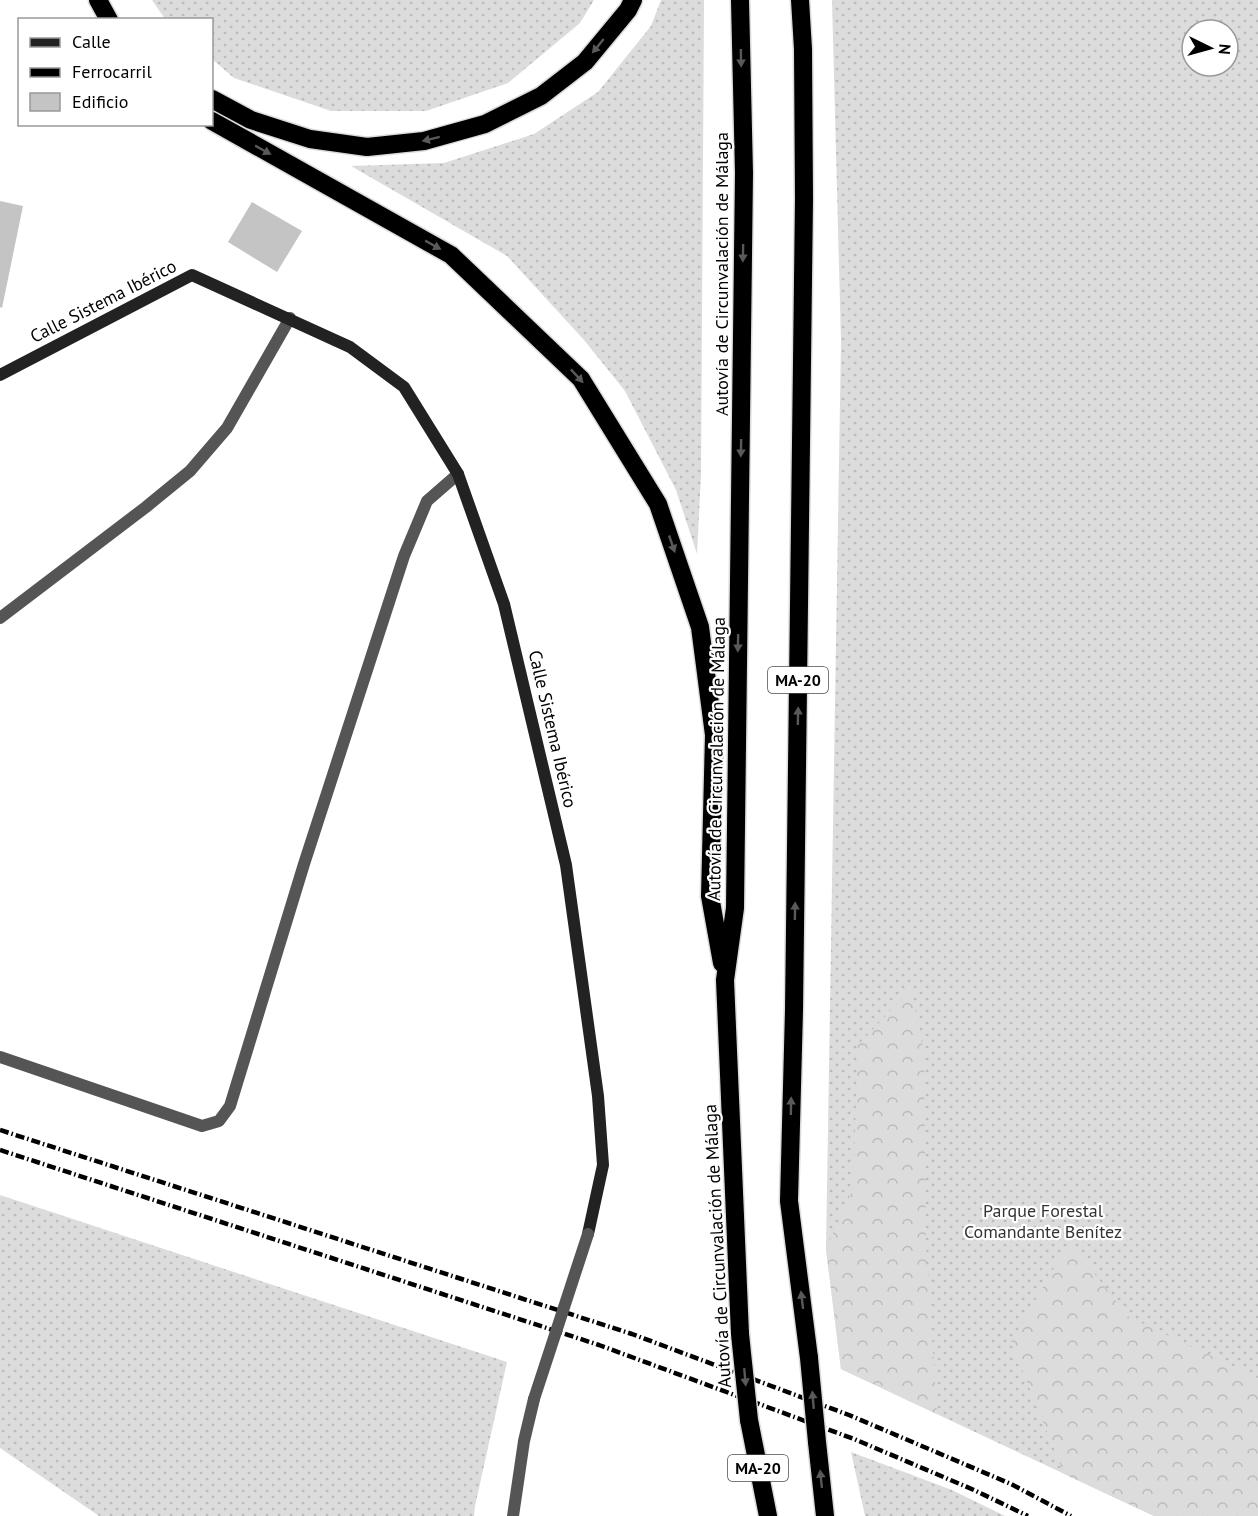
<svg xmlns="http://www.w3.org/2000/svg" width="1258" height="1516" font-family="'PT Sans',sans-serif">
	<defs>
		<pattern id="grass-dots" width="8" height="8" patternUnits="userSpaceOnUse" patternTransform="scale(1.5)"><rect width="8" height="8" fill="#dcdcdc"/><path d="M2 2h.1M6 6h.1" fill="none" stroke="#bbb" stroke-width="1.8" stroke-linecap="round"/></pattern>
		<pattern id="forest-crowns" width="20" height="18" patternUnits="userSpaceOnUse" patternTransform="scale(1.5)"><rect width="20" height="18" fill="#dcdcdc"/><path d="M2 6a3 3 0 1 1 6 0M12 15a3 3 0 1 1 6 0" fill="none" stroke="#bbb"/></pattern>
	</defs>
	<rect width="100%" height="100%" fill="#fff"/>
	<g fill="url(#grass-dots)" fill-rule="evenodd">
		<polygon points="152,0 594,0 580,23 508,83 426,111 331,111 234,78 212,59 212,20 165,19"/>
		<polygon points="661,0 704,0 701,475 697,554 676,490 625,391 584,340 507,256 351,166 444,163 534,134 598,92 651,26"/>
		<path d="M832,0H1258V1516H1154L841,1369L826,1249L841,341ZM1192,30H1228V66H1192Z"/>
		<polygon points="0,1195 507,1362 475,1506 474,1516 99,1516 0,1448"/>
		<polygon points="851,1452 952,1490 1005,1516 865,1516"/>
	</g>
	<g fill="url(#forest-crowns)">
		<polygon points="911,989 924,1053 926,1245 937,1414 841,1369 826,1249 853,1189 858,1045"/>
		<polygon points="1069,1242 1129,1317 1258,1378 1258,1516 1154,1516 1064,1474 1011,1342"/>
	</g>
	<g fill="#c4c4c4">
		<polygon points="0,201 23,206 2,308 0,307"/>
		<polygon points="252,202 302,231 277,272 228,242"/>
	</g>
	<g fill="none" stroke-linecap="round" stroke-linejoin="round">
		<defs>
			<g id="highway">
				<polyline points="98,0 109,20"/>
				<polyline points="740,0 744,173 735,908 725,980 740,1334"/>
				<polyline points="800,0 803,49 804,199 794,1010 789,1201 809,1358"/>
				<polyline points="212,99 251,120 310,139 367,147 424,141 485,124 541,96 585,62 628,10 633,0"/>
				<polyline points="212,121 451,255 581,379 658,504 700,627 714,735 710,896 722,963"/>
				<polyline points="749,1420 768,1516"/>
				<polyline points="817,1442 825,1516"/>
			</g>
		</defs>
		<use href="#highway" stroke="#dbdbdb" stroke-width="21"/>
		<g stroke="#555" stroke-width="12">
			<polyline points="0,618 146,507 190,471 227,428 290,318"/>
			<polyline points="0,1057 202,1126 219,1121 230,1106 304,864 404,556 427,501 458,474"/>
			<polyline points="513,1516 524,1441 534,1399"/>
		</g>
		<polyline stroke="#222" stroke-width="12" points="0,375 192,275 350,347 404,387 458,474 504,604 566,865 598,1096 603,1165 588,1234"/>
		<use href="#highway" stroke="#000" stroke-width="18"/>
		<g stroke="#000" stroke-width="4.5" stroke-dasharray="9 3 1.5 3" stroke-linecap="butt">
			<polyline points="0,1130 632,1334 849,1415 1011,1484 1071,1516"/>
			<polyline points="0,1150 599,1345 854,1439 974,1490 1028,1516"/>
		</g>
		<defs>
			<g id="highway-bridge">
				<polyline points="740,1334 749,1420"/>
				<polyline points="809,1358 817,1442"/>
			</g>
		</defs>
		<use href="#highway-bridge" stroke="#dbdbdb" stroke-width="21" stroke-linecap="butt"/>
		<polyline stroke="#555" stroke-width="12" points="534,1399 588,1234"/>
		<use href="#highway-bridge" stroke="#000" stroke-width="18"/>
	</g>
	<defs><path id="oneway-solid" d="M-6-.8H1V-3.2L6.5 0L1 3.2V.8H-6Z" transform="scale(1.5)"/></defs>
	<g fill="#595959">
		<use href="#oneway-solid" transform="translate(598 46) rotate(129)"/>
		<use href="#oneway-solid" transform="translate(741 58) rotate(89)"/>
		<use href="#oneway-solid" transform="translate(431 139) rotate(166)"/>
		<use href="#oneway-solid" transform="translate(263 150) rotate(29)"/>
		<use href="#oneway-solid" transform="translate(433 245) rotate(29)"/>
		<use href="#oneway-solid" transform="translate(743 253) rotate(91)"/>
		<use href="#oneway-solid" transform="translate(577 376) rotate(47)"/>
		<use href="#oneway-solid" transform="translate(741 448) rotate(91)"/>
		<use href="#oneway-solid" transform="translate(672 544) rotate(71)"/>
		<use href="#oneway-solid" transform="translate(738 643) rotate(91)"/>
		<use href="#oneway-solid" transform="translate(798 716) rotate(-89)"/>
		<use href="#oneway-solid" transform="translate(795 911) rotate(-89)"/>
		<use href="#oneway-solid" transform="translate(791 1106) rotate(-89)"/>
		<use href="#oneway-solid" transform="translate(802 1300) rotate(-97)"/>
		<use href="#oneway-solid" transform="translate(745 1377) rotate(85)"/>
		<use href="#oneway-solid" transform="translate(813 1400) rotate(-95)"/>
		<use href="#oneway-solid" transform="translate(821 1479) rotate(-96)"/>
	</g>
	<g text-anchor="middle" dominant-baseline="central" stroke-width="4.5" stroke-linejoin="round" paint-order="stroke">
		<g fill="#fff" stroke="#4c4c4c" stroke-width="1.5">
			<rect x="768" y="667" width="60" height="26" rx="4.5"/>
			<rect x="728" y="1455" width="60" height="26" rx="4.5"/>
		</g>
		<g font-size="16" font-weight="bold" fill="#000">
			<text x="798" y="680">MA-20</text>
			<text x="758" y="1468">MA-20</text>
		</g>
		<g font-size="18" fill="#000" stroke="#fff">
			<text transform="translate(721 274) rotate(-90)">Autovía de Circunvalación de Málaga</text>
			<text transform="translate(103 301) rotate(-27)">Calle Sistema Ibérico</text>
			<text transform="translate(553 729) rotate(77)">Calle Sistema Ibérico</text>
			<text transform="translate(716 759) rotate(-89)">Autovía de Circunvalación de Málaga</text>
			<text transform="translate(717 1246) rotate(-93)">Autovía de Circunvalación de Málaga</text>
		</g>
		<g font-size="18" fill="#333" stroke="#fff">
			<text x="1043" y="1210">Parque Forestal<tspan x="1043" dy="21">Comandante Benítez</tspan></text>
		</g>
	</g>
	<rect x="18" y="18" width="195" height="108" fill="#ffffff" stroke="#999999" stroke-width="1.5"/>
	<rect x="30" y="38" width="30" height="9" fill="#222222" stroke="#999999" stroke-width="1.5"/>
	<text x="72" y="48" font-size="18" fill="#000000">Calle</text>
	<rect x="30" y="68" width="30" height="9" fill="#000000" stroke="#999999" stroke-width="1.5"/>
	<text x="72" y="78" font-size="18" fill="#000000">Ferrocarril</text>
	<rect x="30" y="93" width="30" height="18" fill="#c4c4c4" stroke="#999999" stroke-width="1.5"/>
	<text x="72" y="108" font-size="18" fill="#000000">Edificio</text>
	<g transform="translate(1210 48) rotate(95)"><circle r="28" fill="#ffffff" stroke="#999999" stroke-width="1.5"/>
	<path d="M0-4.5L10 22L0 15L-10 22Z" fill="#000000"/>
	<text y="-9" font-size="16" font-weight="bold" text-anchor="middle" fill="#000000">N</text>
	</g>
</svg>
